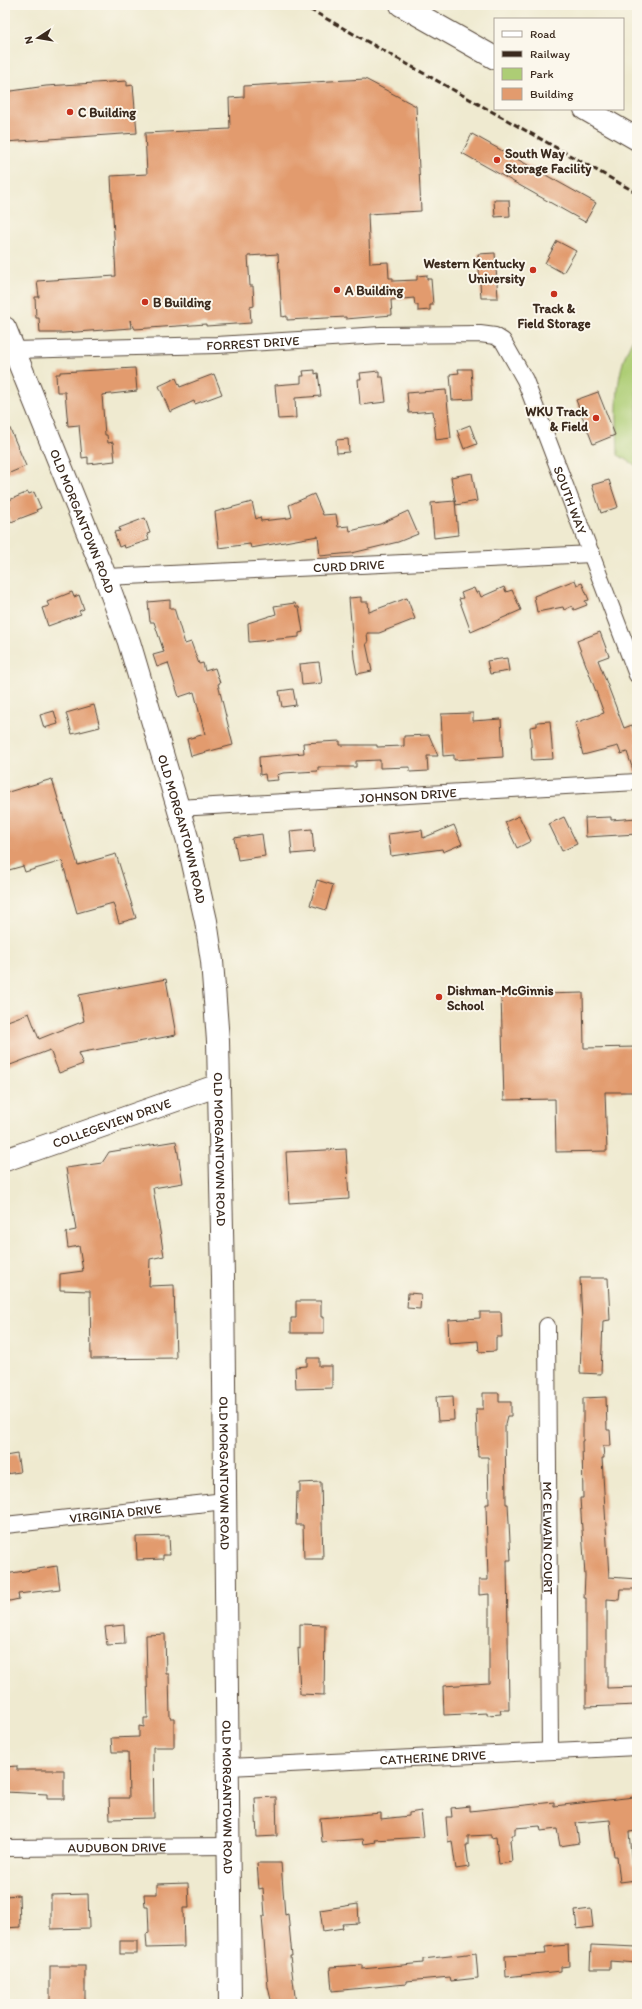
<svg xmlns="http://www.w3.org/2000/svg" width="642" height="2009" font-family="Itim,sans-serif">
	<rect width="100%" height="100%" fill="#fbf7ec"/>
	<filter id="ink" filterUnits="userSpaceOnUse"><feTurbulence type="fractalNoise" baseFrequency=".025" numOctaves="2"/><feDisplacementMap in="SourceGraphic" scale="8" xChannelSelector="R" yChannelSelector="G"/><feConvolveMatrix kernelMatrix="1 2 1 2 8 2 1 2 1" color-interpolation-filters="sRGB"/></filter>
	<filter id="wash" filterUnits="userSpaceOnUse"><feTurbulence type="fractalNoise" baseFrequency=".012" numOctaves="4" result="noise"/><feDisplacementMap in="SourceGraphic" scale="16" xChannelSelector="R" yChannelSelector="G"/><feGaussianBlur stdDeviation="0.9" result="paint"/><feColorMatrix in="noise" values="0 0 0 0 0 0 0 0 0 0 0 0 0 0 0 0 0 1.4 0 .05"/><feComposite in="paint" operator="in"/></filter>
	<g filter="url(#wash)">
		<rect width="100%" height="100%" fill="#efead0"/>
		<path fill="#adcd75" stroke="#747c4a" d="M637,332V466L618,455C617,412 612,370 637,332Z"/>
		<g id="blocks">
			<g fill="#e29b6e">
				<polygon points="365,79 416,106 421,211 368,214 370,263 388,262 389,278 393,278 393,281 417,280 417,276 427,275 427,279 431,279 433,305 430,305 430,310 418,311 418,305 415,305 414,298 391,300 392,315 346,319 346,317 287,320 287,316 282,317 278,254 248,256 250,286 253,286 254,306 250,307 251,323 206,326 206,324 135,329 130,320 131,328 63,333 40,333 39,318 36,318 35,297 39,297 37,281 116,276 111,176 147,174 145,133 230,129 229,98 244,97 244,86"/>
				<polygon points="127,81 127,86 133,85 137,133 5,142 5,92 46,86"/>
				<polygon points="472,134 596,203 585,222 462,153"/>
				<polygon points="494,200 509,200 510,216 495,217"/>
				<polygon points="557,241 576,251 563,273 545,263"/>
				<polygon points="495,253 498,298 481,298 478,254"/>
				<polygon points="135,368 137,391 102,395 105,435 107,435 108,443 113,442 115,461 88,464 88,457 82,458 79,425 68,426 65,392 57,392 56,374 60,374 60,372"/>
				<polygon points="458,369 471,369 473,399 452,400 450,374 459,373"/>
				<polygon points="315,370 315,374 318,373 321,396 295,398 296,418 278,419 275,385 301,383 301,376 304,376 303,371"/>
				<polygon points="379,371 379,377 383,377 386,402 360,405 358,379 361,379 360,373"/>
				<polygon points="214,374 222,394 195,404 194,401 170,412 159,386 176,378 180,387"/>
				<polygon points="446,390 451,438 436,440 433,411 409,413 407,393"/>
				<polygon points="598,392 615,435 593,444 576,400"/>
				<polygon points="5,417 26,466 5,475"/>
				<polygon points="470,425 477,444 464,449 457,430"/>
				<polygon points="348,439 349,452 337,453 336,440"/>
				<polygon points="472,473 477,501 456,505 451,477"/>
				<polygon points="609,480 618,507 601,513 592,485"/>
				<polygon points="28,492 29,494 34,492 41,508 36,510 37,512 11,522 5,509 10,507 7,501"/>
				<polygon points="314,494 323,515 336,514 338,527 349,526 350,531 380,524 408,511 418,534 398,542 352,553 320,556 318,536 251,548 250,544 219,548 215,512 252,502 256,519 260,517 261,521 289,518 292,517 289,505"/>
				<polygon points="455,501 458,535 434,538 431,503"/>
				<polygon points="145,518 150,533 147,534 149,540 125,548 124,545 119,547 114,532 120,531 119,528"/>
				<polygon points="575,580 577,585 582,583 589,600 585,601 587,605 574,610 572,606 564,610 563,607 537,612 534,596"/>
				<polygon points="504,587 506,592 512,590 521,610 471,632 459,599 463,598 461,593 474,588 476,593 479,592 481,597"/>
				<polygon points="72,592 74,597 79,595 84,609 79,611 81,614 48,626 42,608 49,606 47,602"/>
				<polygon points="361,597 361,602 368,602 369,612 407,598 415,619 379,633 367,633 368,643 366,643 372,671 357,674 354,658 349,598"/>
				<polygon points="170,600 170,608 174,608 185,644 191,642 199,664 203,663 205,671 215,668 220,683 218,684 233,745 191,756 187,739 205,734 194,692 179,697 168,663 157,667 153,655 164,652 154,622 150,622 148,602"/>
				<polygon points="295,603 296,607 299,607 303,632 299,633 299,637 249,642 248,623 276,614 274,606"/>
				<polygon points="600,632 609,656 598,660 624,728 632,725 637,740 637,773 634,773 627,752 621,754 618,746 583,755 575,723 604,713 577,641"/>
				<polygon points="507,658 509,671 490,674 487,661"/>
				<polygon points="319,662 322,683 302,685 300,664"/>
				<polygon points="293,689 296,705 282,707 279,691"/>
				<polygon points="94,705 100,727 72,734 66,713"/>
				<polygon points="54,711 58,724 44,728 40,715"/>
				<polygon points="473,713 473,721 501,719 503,757 454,760 454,755 443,756 441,714"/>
				<polygon points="550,721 553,759 532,760 530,727 537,726 537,722"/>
				<polygon points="429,735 438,756 427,756 428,771 410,772 410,767 380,768 380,760 356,761 356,767 318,767 318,771 283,773 277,775 278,780 266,781 265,774 260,775 259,757 304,753 303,743 340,741 340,745 377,745 377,747 404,746 404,736"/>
				<polygon points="52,779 78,865 116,854 136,918 119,923 113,903 77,913 62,861 25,872 23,866 9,870 5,856 5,793"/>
				<polygon points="519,816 531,841 517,848 505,822"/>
				<polygon points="564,817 577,844 562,851 549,824"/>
				<polygon points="611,817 611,820 637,818 637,834 586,837 585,818"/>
				<polygon points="454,825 462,844 443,852 442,849 391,856 388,834 422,830 423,838"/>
				<polygon points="312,829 314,852 292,854 290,831"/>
				<polygon points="262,834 265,856 238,860 234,838"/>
				<polygon points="317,880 333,885 326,910 310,905"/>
				<polygon points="166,979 176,1035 78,1053 83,1064 59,1073 50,1050 5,1067 5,1022 29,1013 39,1039 84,1021 79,995"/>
				<polygon points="541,990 541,994 583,993 584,1048 637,1047 637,1092 605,1092 607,1151 556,1152 555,1099 504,1100 501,995 528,994 528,991"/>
				<polygon points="176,1141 183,1183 153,1188 164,1256 150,1259 149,1286 174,1285 176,1358 91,1359 90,1291 60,1290 60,1274 83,1271 79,1246 68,1248 66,1232 76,1230 66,1168 102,1163 109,1152"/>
				<polygon points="346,1149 349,1199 289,1203 286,1152"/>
				<polygon points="580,1278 608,1278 610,1320 603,1321 601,1374 580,1373 582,1321"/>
				<polygon points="408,1293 421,1294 420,1309 407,1308"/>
				<polygon points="296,1301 321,1301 321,1317 324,1317 324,1333 291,1333 291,1318 296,1318"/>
				<polygon points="480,1312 501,1312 502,1337 496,1337 496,1351 479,1352 478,1341 449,1343 448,1320 480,1318"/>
				<polygon points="307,1358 319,1358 319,1366 332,1366 332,1388 296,1389 295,1367 307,1366"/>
				<polygon points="483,1393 499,1393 499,1402 511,1402 511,1416 507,1416 505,1424 506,1504 508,1504 511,1560 507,1560 509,1710 500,1710 501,1714 487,1715 487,1713 444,1715 443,1686 489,1683 489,1594 479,1595 479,1580 488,1580 486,1504 489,1504 488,1457 478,1457 476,1409 483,1409"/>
				<polygon points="453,1396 454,1420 438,1421 436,1397"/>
				<polygon points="606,1397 607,1430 610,1430 611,1446 603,1446 604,1458 602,1458 609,1577 637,1579 637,1589 620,1589 619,1600 607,1599 607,1688 637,1687 637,1705 586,1707 586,1598 584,1598 585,1576 580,1498 583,1498 582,1441 583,1441 583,1398"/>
				<polygon points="17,1454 20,1472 5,1474 5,1456"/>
				<polygon points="321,1482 323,1559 304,1559 303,1525 296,1525 297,1492 300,1492 300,1483"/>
				<polygon points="169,1536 170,1555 163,1555 163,1559 137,1560 136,1537"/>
				<polygon points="57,1566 60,1589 18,1594 19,1599 5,1602 5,1574"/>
				<polygon points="300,1624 325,1625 324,1695 300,1694 298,1648 300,1649"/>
				<polygon points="124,1625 125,1644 107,1645 105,1627"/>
				<polygon points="165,1634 166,1674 169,1674 170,1718 174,1718 174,1747 153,1747 154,1818 110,1819 109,1798 129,1798 128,1752 112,1752 111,1738 139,1737 139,1726 144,1727 144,1718 148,1718 146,1635"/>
				<polygon points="17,1766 17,1770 64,1770 64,1799 47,1799 47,1794 5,1792 5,1767"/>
				<polygon points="276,1797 277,1836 257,1837 255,1798"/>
				<polygon points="634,1797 634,1800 637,1799 637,1831 629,1832 632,1865 634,1864 636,1880 620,1882 617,1856 614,1856 610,1820 576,1823 579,1843 560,1846 557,1829 541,1831 540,1826 515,1828 515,1835 512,1835 512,1839 510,1840 512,1862 499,1864 496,1837 491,1838 491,1835 468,1836 468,1845 466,1845 469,1867 456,1869 452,1841 448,1842 446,1817 452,1817 451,1808 470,1806 470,1811 554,1802 554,1806"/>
				<polygon points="421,1811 424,1837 375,1840 376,1842 364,1844 363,1839 322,1842 320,1818 381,1813 381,1819 409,1816 409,1813"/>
				<polygon points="257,1863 281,1863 285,1915 288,1914 292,1956 290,1956 296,2004 272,2004 268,1987 262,1917 265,1916 263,1888 259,1889"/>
				<polygon points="188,1883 189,1908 183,1908 184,1947 147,1948 146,1934 149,1933 148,1907 145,1907 144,1894 157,1894 157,1884"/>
				<polygon points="88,1894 89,1928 51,1929 51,1895"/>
				<polygon points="19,1895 20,1927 5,1928 5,1896"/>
				<polygon points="358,1904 359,1923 342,1924 343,1928 323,1931 320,1910"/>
				<polygon points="591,1909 593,1927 577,1929 575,1911"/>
				<rect x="120" y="1941" width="17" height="13"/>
				<polygon points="568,1945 569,1966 561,1967 561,1971 506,1977 505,1956 546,1954 545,1947"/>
				<polygon points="591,1945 637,1947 637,1963 610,1961 610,1969 590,1969"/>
				<polygon points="476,1953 478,1978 451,1981 450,1977 406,1981 406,1984 332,1991 330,1967 362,1965 362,1969 423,1963 423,1959"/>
				<rect x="50" y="1966" width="35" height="38"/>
			</g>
		</g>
	</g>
	<g filter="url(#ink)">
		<use href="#blocks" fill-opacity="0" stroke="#564739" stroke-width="1"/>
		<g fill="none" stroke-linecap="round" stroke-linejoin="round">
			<defs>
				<g id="street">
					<path id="s1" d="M13,350L217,345L381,335L480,334L495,336L503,341L525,380L637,675"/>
					<path id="s2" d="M106,577L592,554"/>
					<path id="s3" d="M178,808L637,782"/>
					<path id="s4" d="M547,1326L550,1750"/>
					<path id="s5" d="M5,1525L225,1501"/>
					<path id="s6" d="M228,1767L637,1747"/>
					<path id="s7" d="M5,1848L229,1846"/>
				</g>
				<g id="secondary">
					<path id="s8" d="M5,328L102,568L129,642L188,841L206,921L212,961L218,1041L223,1277L230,2004"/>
					<path id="s9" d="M5,1160L219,1085"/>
				</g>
				<g id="primary">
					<polyline points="401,5 495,58"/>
					<polyline points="585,109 637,139"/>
				</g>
			</defs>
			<use href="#street" stroke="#564739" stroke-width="18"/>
			<use href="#secondary" stroke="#564739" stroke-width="24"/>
			<use href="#primary" stroke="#564739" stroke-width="24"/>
			<use href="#street" stroke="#fff" stroke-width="16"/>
			<use href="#secondary" stroke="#fff" stroke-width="22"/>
			<use href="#primary" stroke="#fff" stroke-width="22"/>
			<polyline stroke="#3b2a1e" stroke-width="3" stroke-dasharray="6 3" stroke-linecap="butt" points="302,5 637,193"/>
		</g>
	</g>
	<g fill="#c8321e" stroke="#fbf7ec" stroke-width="1.5">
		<circle cx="70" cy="112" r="4"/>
		<circle cx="497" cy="160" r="4"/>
		<circle cx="533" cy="270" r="4"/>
		<circle cx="337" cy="290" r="4"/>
		<circle cx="554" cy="294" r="4"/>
		<circle cx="145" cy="302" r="4"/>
		<circle cx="596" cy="418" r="4"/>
		<circle cx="439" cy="997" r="4"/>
	</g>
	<g text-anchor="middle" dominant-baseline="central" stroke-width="4" stroke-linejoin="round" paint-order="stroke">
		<g font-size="13" font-weight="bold" fill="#3b2a1e" stroke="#fbf7ec" text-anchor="start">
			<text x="78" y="112">C Building</text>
			<text x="505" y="153">South Way<tspan x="505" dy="15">Storage Facility</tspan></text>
			<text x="525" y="263" text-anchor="end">Western Kentucky<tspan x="525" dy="15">University</tspan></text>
			<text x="345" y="290">A Building</text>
			<text x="153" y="302">B Building</text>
			<text x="554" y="308" text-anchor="middle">Track &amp;<tspan x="554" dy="15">Field Storage</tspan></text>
			<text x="588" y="411" text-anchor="end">WKU Track<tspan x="588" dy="15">&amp; Field</tspan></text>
			<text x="447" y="990">Dishman-McGinnis<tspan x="447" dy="15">School</tspan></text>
		</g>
		<g font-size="13" fill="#3b2a1e" stroke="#fbf7ec">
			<text stroke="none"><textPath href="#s1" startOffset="240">FORREST DRIVE</textPath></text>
			<text stroke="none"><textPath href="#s1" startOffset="665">SOUTH WAY</textPath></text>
			<text stroke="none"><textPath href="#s8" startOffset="208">OLD MORGANTOWN ROAD</textPath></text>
			<text stroke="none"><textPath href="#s2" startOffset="243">CURD DRIVE</textPath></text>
			<text stroke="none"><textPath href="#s3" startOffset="230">JOHNSON DRIVE</textPath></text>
			<text stroke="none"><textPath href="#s8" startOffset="532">OLD MORGANTOWN ROAD</textPath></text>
			<text stroke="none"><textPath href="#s9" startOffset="113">COLLEGEVIEW DRIVE</textPath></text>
			<text stroke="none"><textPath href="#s8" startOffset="856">OLD MORGANTOWN ROAD</textPath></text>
			<text stroke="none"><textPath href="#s8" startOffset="1180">OLD MORGANTOWN ROAD</textPath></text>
			<text stroke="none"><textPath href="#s5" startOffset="111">VIRGINIA DRIVE</textPath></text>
			<text stroke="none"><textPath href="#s4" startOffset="212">MC ELWAIN COURT</textPath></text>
			<text stroke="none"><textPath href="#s6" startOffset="205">CATHERINE DRIVE</textPath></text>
			<text stroke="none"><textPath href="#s8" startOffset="1504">OLD MORGANTOWN ROAD</textPath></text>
			<text stroke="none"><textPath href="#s7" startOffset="112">AUDUBON DRIVE</textPath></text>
		</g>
	</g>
	<rect width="642" height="2009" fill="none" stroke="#fbf7ec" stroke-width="20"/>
	<rect x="494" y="18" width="130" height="92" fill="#fbf7ec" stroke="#aea59a"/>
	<rect x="502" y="31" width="20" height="6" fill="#ffffff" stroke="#aea59a"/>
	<text x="530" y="38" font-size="12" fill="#3b2a1e">Road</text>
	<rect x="502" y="51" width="20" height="6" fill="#3b2a1e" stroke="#aea59a"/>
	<text x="530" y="58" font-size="12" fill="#3b2a1e">Railway</text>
	<rect x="502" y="68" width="20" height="12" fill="#adcd75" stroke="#aea59a"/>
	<text x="530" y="78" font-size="12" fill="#3b2a1e">Park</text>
	<rect x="502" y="88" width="20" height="12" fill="#e29b6e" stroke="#aea59a"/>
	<text x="530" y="98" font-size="12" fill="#3b2a1e">Building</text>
	<g transform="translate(38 38) rotate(258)" stroke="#fbf7ec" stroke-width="3" paint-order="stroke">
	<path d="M0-3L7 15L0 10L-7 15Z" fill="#3b2a1e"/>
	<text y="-6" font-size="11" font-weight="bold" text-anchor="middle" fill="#3b2a1e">N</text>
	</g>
</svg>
